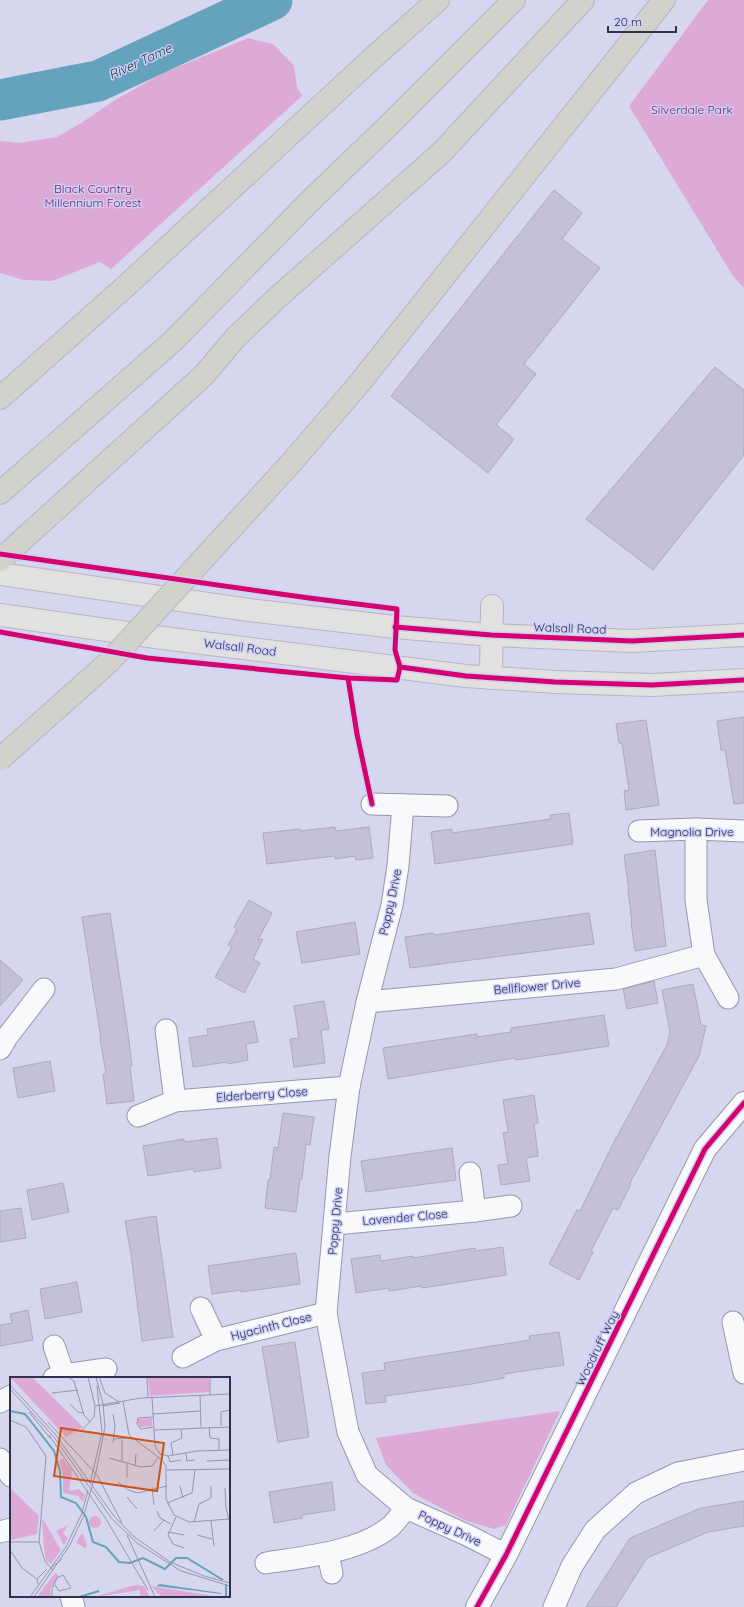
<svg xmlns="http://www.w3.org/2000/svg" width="744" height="1607" font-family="Quicksand,sans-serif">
	<rect width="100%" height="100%" fill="#d6d7ee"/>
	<g fill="#ddaad6">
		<polygon points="708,0 744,0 744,288 733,276 629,106"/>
		<polygon points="248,38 273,44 294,66 297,87 302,96 111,269 100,262 52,281 23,280 0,273 0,141 19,143 57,137 81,123 115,100 163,73"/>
		<polygon points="560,1411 506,1525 494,1529 464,1520 413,1493 386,1465 376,1438"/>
	</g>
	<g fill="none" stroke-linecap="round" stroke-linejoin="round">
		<polyline stroke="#65a2bb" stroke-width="41" points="0,100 98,81 272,0"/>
	</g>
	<g fill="#c5c0d7" stroke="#ada9bf">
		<polygon points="554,190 582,213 562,239 600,268 524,364 536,374 496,425 514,439 488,473 391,396"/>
		<polygon points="715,367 744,390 744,455 653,570 586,519"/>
		<polygon points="744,717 744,803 734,804 725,750 721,750 717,721"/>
		<polygon points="646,720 659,805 626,810 624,791 629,790 622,743 619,743 616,724"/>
		<polygon points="569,813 573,844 435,864 431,832 452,829 452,833 551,819 550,815"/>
		<polygon points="335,827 336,831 369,827 373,858 356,860 355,856 335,859 335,856 267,864 263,833 300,829 300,831"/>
		<polygon points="655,850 666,946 635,951 631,923 632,923 628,890 629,890 624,855"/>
		<polygon points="249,900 272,913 258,940 263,939 253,959 260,963 244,993 215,977 232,947 228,945 237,929 234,927"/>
		<polygon points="110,913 128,1033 132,1065 130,1066 134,1101 107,1104 103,1074 106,1073 100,1039 101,1039 82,917"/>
		<polygon points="589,913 594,944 410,968 405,937 433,933 434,935"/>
		<polygon points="355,922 360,954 302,963 296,932"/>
		<polygon points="0,960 23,980 0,1006"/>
		<polygon points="654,981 658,1003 627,1009 623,989"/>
		<polygon points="693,984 701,1025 706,1026 699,1056 630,1183 631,1184 618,1210 613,1208 591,1251 593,1252 579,1280 549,1264 577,1210 580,1211 614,1142 667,1045 670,1032 662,990"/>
		<polygon points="324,1001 329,1029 321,1030 325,1063 294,1067 290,1039 299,1038 294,1006"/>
		<polygon points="604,1015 609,1046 516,1060 515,1058 388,1079 383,1048 477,1034 477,1037 511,1032 511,1028"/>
		<polygon points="254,1021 258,1042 246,1044 248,1060 228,1064 227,1062 193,1067 189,1038 208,1035 207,1029"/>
		<polygon points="50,1061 55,1091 18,1098 13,1068"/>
		<polygon points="534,1095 538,1123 534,1124 538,1156 526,1158 530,1181 501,1185 498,1165 508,1164 503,1133 508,1132 503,1100"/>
		<polygon points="283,1113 314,1117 310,1145 306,1144 302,1179 300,1179 296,1212 265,1208 268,1180 270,1180 274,1147 278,1148"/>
		<polygon points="217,1138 221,1168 194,1172 193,1169 148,1176 143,1146 184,1139 184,1142"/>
		<polygon points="452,1148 456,1180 366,1192 361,1161"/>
		<polygon points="63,1183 69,1212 32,1220 27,1190"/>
		<polygon points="21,1208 26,1238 0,1242 0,1211"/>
		<polygon points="156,1216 173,1337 142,1341 131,1254 125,1221"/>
		<polygon points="503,1247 506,1275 422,1288 421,1286 389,1291 389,1288 356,1293 351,1259 380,1255 381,1261 413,1256 413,1258 475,1248 476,1251"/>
		<polygon points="296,1253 300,1284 241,1292 241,1290 212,1294 208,1266"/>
		<polygon points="77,1282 82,1312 45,1319 40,1289"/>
		<polygon points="28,1310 33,1340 0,1346 0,1325 12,1323 10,1314"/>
		<polygon points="559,1332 564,1365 504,1374 504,1378 472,1384 385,1396 386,1402 366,1404 362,1373 385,1370 384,1363 530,1340 529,1336"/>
		<polygon points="295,1342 309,1437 278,1442 262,1347"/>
		<polygon points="332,1482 335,1510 302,1515 302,1518 274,1523 269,1492"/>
		<polygon points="744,1501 744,1526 708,1532 647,1558 616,1607 586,1607 630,1538 701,1508"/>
	</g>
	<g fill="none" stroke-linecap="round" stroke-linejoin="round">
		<defs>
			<g id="street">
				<polyline points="372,804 447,806"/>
				<polyline points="403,805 398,866 392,905 367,1002 349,1087 340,1156 326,1313 348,1432 367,1475 406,1508 467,1535 506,1555"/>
				<polyline points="696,829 696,900 704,955 728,998"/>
				<polyline points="639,831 696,829 744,831"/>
				<polyline points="367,1002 616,979 704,955"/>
				<polyline points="166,1030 175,1101"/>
				<polyline points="0,1049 7,1037 44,989"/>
				<polyline points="138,1116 175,1101 349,1087"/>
				<polyline points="470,1173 475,1211"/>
				<polyline points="335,1224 475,1211 511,1206"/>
				<polyline points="201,1308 216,1340"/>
				<polyline points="733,1322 744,1373"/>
				<polyline points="54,1346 64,1375"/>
				<polyline points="183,1357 216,1340 326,1313"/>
				<polyline points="54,1378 64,1375 106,1369"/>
				<polyline points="0,1402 11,1396"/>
				<polyline points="0,1459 11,1476"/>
				<polyline points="0,1532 11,1529"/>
				<polyline points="328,1554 332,1573"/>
				<path d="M266,1563C304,1557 359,1552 390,1527C396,1522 401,1514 406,1508"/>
				<polyline points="71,1596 74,1607"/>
				<polyline points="554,1607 572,1566 595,1530 636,1493 678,1473 744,1460"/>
			</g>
			<polyline id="secondary" points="477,1607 506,1555 705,1149 744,1103"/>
			<g id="primary">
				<polyline points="0,574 249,610 395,627 491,635 632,641 744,635"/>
				<polyline points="0,615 163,638 466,676 555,682 652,685 744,680"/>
				<polyline points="491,678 492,606"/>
			</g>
			<g id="highway">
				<polyline points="0,398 126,286 376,55 438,0"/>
				<polyline points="291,463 358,385 664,0"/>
				<polyline points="0,493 173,341 311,200 387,127 514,0"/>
				<polyline points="0,560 204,375 236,337 278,297 441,153 583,0"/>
			</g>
		</defs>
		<use href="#street" stroke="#9697ad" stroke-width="23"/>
		<use href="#secondary" stroke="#9697ad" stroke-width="24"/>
		<use href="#primary" stroke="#b4b5c4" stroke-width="24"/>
		<use href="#highway" stroke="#b4b5c4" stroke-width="24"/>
		<use href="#street" stroke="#f9f9fc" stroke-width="21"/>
		<use href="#secondary" stroke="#f9f9fc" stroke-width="22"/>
		<use href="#primary" stroke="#e2e1e0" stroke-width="22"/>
		<use href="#highway" stroke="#d3d1cc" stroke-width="22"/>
		<defs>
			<polyline id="highway-bridge" points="0,759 110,661 291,463"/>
		</defs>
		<use href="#highway-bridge" stroke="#b4b5c4" stroke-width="24" stroke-linecap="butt"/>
		<use href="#highway-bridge" stroke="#d3d1cc" stroke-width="22"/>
		<defs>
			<g id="cycleway">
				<polyline points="0,554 309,598 397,609 395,650 400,667 397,680 348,678 147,658 0,632"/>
				<polyline points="395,627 491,635 632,641 744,635"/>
				<polyline points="400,667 466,676 555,682 652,685 744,680"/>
				<polyline points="348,678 357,734 372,804"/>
				<polyline points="477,1607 506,1555 705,1149 744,1103"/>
			</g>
		</defs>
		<use href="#cycleway" stroke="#cbcff8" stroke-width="8"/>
		<use href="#cycleway" stroke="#d6006c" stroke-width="5"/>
	</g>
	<g text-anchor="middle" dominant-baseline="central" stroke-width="3" stroke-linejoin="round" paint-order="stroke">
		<g font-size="12" fill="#781d60" stroke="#cbcff8">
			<text x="692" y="109">Silverdale Park</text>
			<text x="93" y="188">Black Country<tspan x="93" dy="14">Millennium Forest</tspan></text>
		</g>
		<g font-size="12" fill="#30324d" stroke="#cbcff8">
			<text transform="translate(570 628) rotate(2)">Walsall Road</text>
			<text transform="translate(240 647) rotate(7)">Walsall Road</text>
			<text x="692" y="831">Magnolia Drive</text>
			<text transform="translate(390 902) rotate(-78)">Poppy Drive</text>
			<text transform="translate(537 986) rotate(-5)">Bellflower Drive</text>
			<text transform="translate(262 1094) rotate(-4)">Elderberry Close</text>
			<text transform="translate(405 1217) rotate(-5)">Lavender Close</text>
			<text transform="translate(335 1221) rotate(-85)">Poppy Drive</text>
			<text transform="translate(271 1326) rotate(-14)">Hyacinth Close</text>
			<text transform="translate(597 1348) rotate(-64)">Woodruff Way</text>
			<text transform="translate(450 1528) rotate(25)">Poppy Drive</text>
		</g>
		<g font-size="13" font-style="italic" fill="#1b353e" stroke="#cbcff8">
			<text transform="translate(140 61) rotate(-25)">River Tame</text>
		</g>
	</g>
	<g transform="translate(10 1377)">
		<rect width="220" height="220" fill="#d6d7ee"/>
		<path d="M0,0H22L73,50L56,60ZM138,0H199V15L140,19ZM142,41V49L129,50L127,42ZM53,81L62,94L59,114L69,112L75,118L73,125L68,119L53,116V97L49,84ZM0,111L29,139L27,157L0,163ZM79 145a6 6 0 1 1 12 0a6 6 0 1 1-12 0ZM32,141L51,173L41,187L36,183L34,170ZM58,148L53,156L58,161L54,168L46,154ZM71,157H73L77,169L75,171L66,166ZM45,196L49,199L40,212L41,220H27ZM125,208L134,209L140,220H130V213L84,220ZM141,209L203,219L209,220H152Z" fill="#ddaad6"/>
		<path d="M150,207L211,216L212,217L146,209Z" fill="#65a2bb"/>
		<path fill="none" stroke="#65a2bb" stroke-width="2" d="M0,34L15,37L44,74L50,94L51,120L66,126L76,140L83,165L96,170L109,185L120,186L133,181L155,192L166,181H177L213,203M69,220L89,214M216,220V207"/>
		<path fill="none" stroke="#9495ae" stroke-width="1" d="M58,0L64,4L74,38L80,45M78,0L85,29M89,0L95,16L109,25M137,0L138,21M0,8L45,57L104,139L123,159L160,185L194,199L220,206M0,12L44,60L102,142L127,166L171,194L220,209M42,16L68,13M190,18L191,50M200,18V0M142,20L145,69L150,77L158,79L187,74L220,73M113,24L119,58L152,83L156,89V122L164,138L179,145L220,142M60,27L68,35L73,36M93,29L110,26M19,35L40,61M103,37L105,49L103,66M143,37L190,34M143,40L128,41L127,47L131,52L143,50M0,43L16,50L36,79L29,165L35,184L41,191M38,45L87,98L112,146M211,49V35L220,33M199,50L200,61L209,62V73M144,53L220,50M71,54L84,40L85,29L131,21L220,17M39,58L96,142L138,213M103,62L115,61M176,76L177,84L185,83M163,78L161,66L172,61L171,52M158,79L160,85L171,83M99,81L131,90L142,89L148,81M197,84L220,83M112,85V63M125,89L126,77M157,93L219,92M117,100V87M108,105L118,113L128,116L157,109M80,107L92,55L87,9M170,109L173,121M142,110L144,128M215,111L216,131L219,143M117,120L127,132M157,126L182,116L185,93M147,134L150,141L161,147M166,140L158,158L163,167L174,171M201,144L204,169M184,145L189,127L201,121V109M144,154L154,143M158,155L174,158M117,158L145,220M187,158L202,162M0,165H29M0,173L12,191L27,202L28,207M44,193L41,191L52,182M27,202L37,192M20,220L56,170L72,136L78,113M24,220L60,168L74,138L86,95L95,50L93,27L86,0M42,220V212L47,201L53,198L61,211L49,214L45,208"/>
		<path fill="#cc5316" fill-opacity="0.15" stroke="#cc5316" stroke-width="2" d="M51,51L154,66L147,114L44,99Z"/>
		<rect width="220" height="220" fill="none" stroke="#30324d" stroke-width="2"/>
	</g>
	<path d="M608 26v6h68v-6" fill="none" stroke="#30324d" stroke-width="2"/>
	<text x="614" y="26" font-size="12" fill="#30324d" stroke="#cbcff8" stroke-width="3" paint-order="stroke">20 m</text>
</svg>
